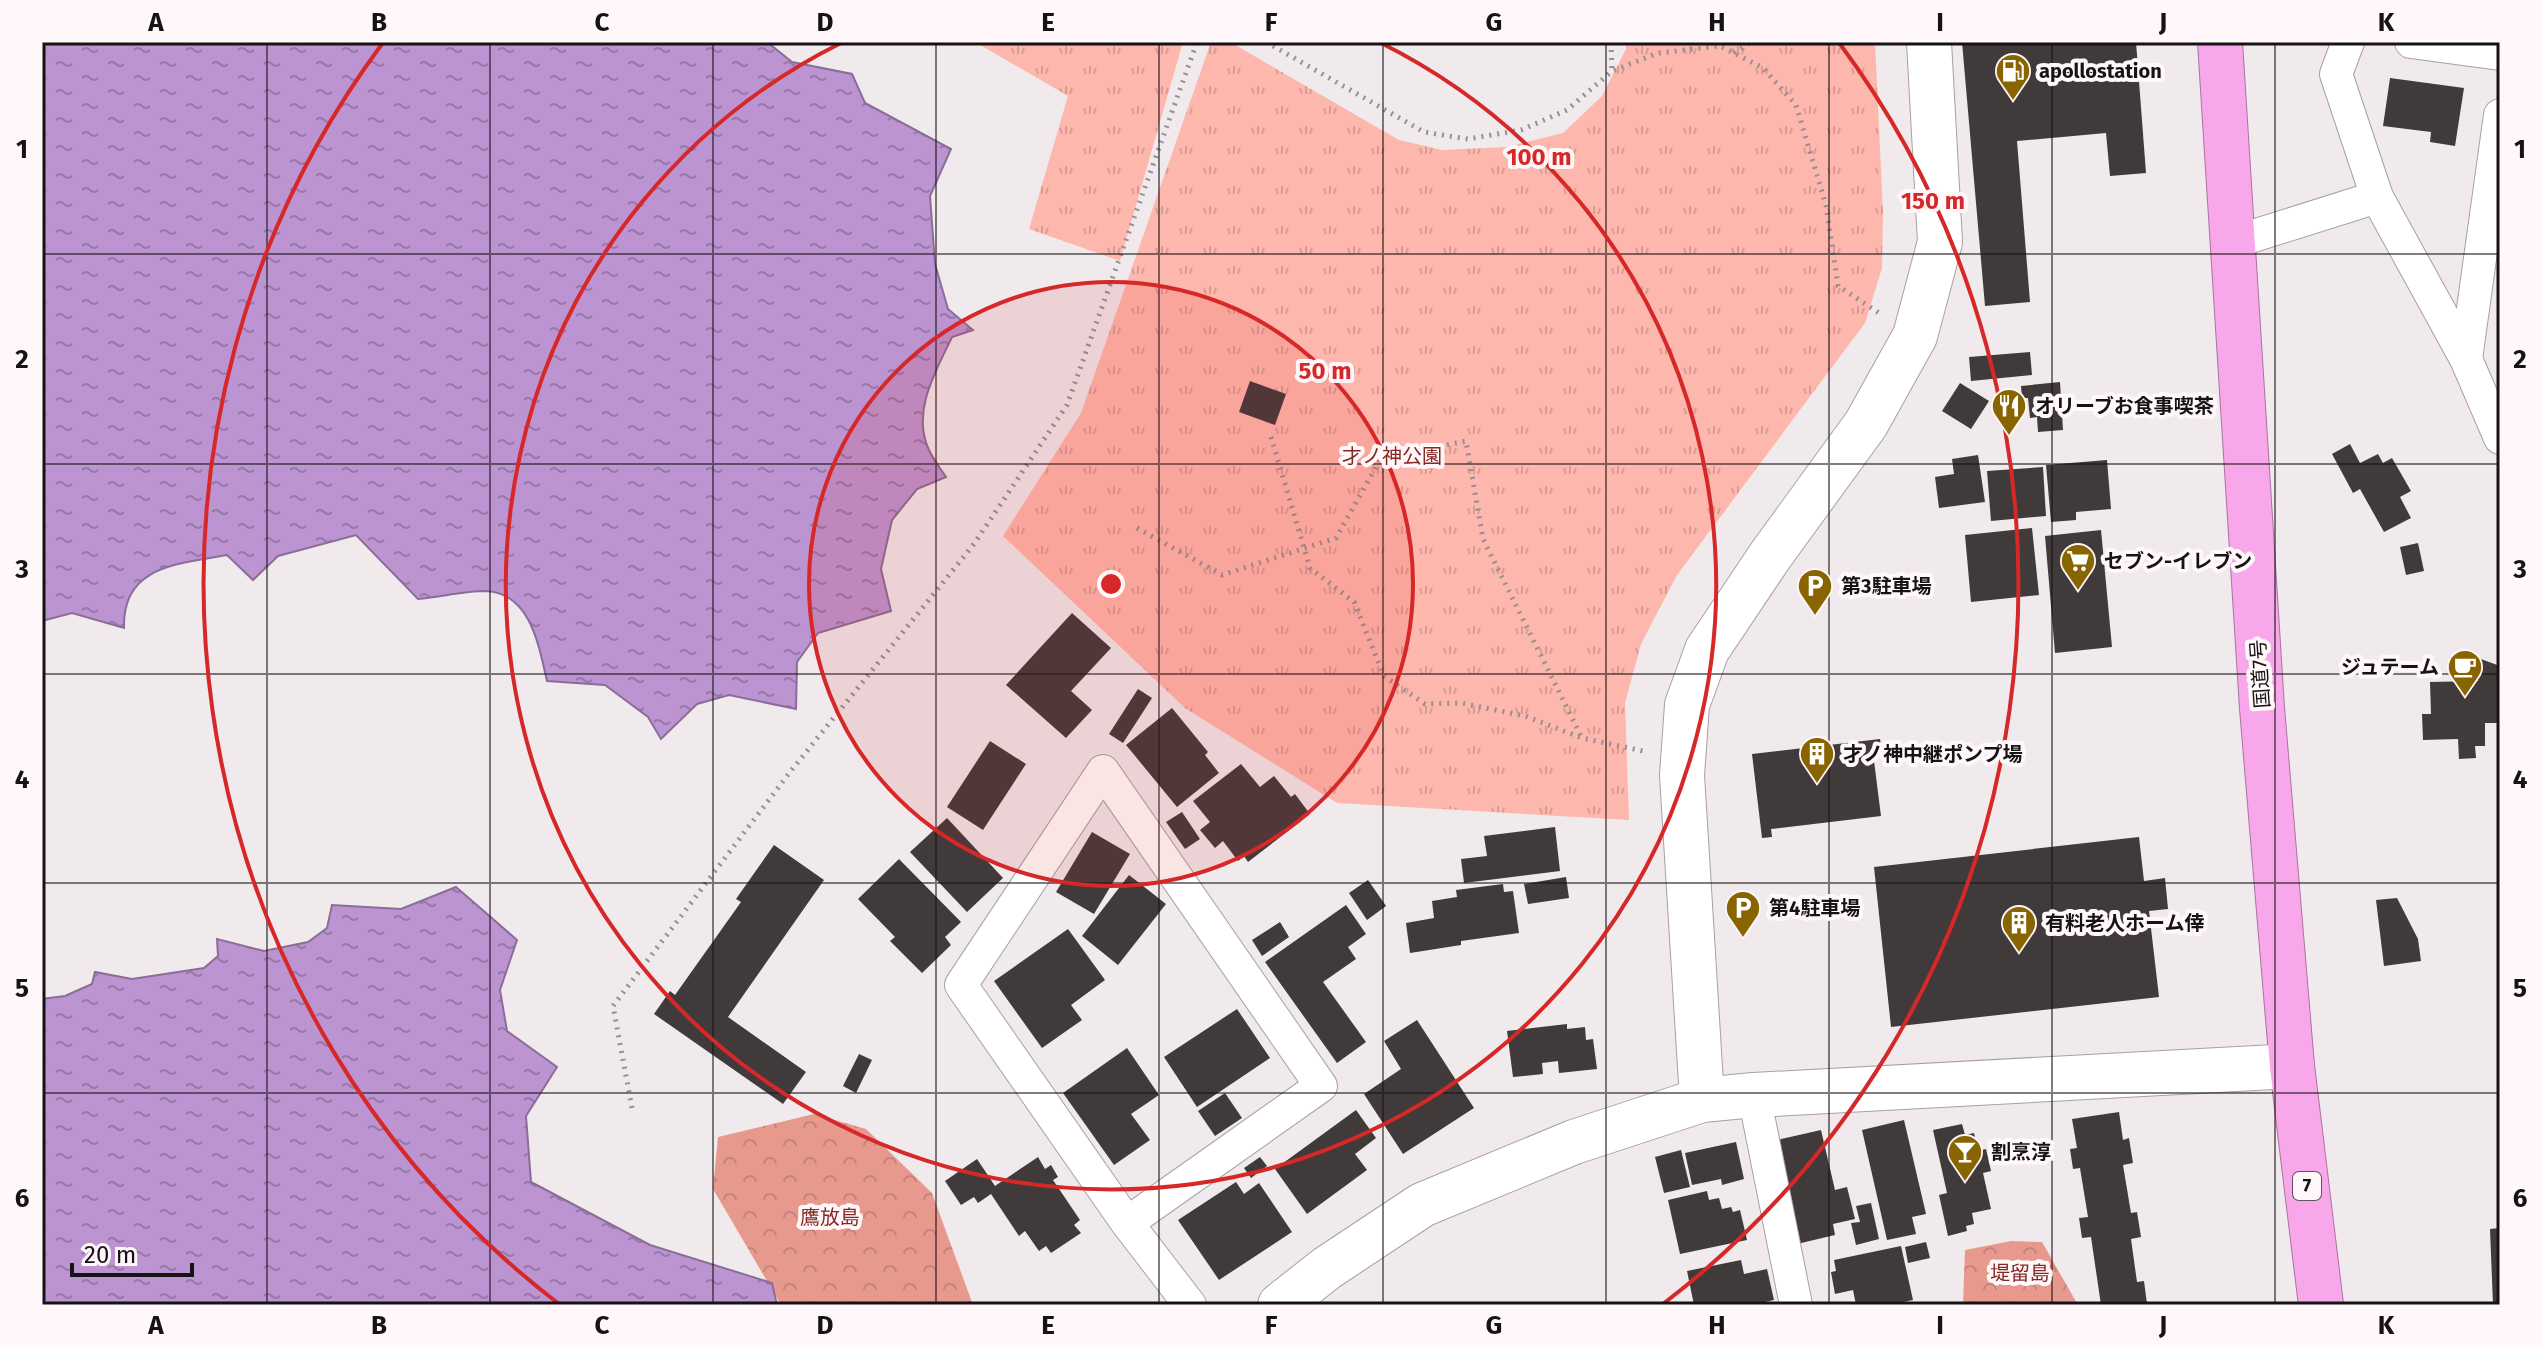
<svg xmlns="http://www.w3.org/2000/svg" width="2542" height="1347" font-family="'Fira Sans','Noto Sans JP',sans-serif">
	<defs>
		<pattern id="grass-tufts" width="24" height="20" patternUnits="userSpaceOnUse" patternTransform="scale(2)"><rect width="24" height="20" fill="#feb7ac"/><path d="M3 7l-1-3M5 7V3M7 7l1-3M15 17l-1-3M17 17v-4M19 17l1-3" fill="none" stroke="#d99c93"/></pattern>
		<pattern id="forest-crowns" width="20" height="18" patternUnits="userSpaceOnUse" patternTransform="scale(2)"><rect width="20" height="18" fill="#e8998e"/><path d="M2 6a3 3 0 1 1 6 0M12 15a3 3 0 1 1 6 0" fill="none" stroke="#c6837a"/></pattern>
		<pattern id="water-ripples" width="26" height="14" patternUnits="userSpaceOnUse" patternTransform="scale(2)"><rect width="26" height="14" fill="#bc94d1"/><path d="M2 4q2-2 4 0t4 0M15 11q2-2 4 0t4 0" fill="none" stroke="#9878a8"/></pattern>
	</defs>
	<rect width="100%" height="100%" fill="#f1eaed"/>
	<g fill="url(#grass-tufts)">
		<polygon points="975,42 1183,42 1120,261 1029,229 1068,96"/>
		<polygon points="1211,42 1230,42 1399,140 1442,150 1507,147 1563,133 1602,96 1626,49 1626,42 1875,42 1883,212 1882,268 1865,323 1677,575 1641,644 1625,703 1629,820 1337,803 1185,708 1003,536 1081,413"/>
	</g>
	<g fill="url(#forest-crowns)">
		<polygon points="814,1114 866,1129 932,1193 973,1305 781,1305 713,1189 718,1137"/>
		<polygon points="2011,1241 2042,1242 2078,1305 1963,1305 1965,1250"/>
	</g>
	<g fill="url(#water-ripples)" stroke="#8a6d98" stroke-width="2">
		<path d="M42,42H767L792,62L852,74L865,103L951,149L930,196L935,264L948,309L973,330L952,337C936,371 911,412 929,450C933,459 940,468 946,477L917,489L892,520L881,569L891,611L818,633L797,662L796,709L729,695L697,704L661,739L648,717L605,685L547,681C539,647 531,593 486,591C464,591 440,597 418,599L356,535L278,556L253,580L227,555C179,564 122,565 124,628L72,613L42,621Z"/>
		<polygon points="456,887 517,940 500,990 507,1031 557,1067 526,1116 531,1182 650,1245 772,1283 777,1305 42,1305 42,999 65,996 92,984 95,972 132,979 204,968 218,956 217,939 264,951 308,942 327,928 332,905 401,909"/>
	</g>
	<g fill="#403a3b">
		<polygon points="1962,42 2136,42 2146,173 2110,176 2106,133 2017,141 2030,302 1985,306"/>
		<polygon points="2390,78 2464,88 2455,146 2430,142 2431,132 2383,126"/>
		<polygon points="2030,352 2032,375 1971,381 1969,357"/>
		<polygon points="1250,381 1286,394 1275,425 1239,412"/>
		<polygon points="2060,382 2063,430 2038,432 2037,417 2030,418 2028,398 2022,398 2021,386"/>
		<polygon points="1960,383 1989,401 1971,429 1942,411"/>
		<polygon points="2350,444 2360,463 2378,454 2383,463 2392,458 2411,491 2400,497 2411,518 2384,532 2360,489 2353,493 2332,454"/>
		<polygon points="1978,455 1985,502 1939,508 1935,477 1954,474 1952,459"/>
		<polygon points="2107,460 2111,509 2076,512 2076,520 2051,522 2046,465"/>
		<polygon points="2043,467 2046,516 1991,521 1987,471"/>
		<polygon points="2032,528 2039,595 1971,602 1965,535"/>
		<polygon points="2101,530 2112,647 2055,653 2045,536"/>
		<polygon points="2418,543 2424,571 2406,575 2400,547"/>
		<polygon points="1072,613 1111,648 1071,691 1092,710 1066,738 1006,685"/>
		<polygon points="2478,658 2500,666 2500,723 2485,723 2485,746 2475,746 2476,758 2459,759 2458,739 2423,740 2422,714 2431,714 2430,682 2478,681"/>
		<polygon points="1138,689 1152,698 1123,743 1109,734"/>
		<polygon points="1172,708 1208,752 1205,755 1219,773 1177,807 1126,745"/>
		<polygon points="1880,739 1882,752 1873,753 1881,816 1771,829 1772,837 1762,838 1752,754"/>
		<polygon points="990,741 1026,764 983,830 947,807"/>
		<polygon points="1241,764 1260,787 1274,776 1291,797 1295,794 1310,814 1248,862 1244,856 1238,861 1223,841 1215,848 1200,830 1210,822 1193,801"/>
		<polygon points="1182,812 1200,839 1185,849 1166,822"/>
		<polygon points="947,818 1003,878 967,912 910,852"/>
		<polygon points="1555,827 1560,871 1464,883 1461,859 1487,856 1484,836"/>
		<polygon points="1092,832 1130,854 1094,914 1056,892"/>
		<polygon points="2139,837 2144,881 2165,878 2168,909 2149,911 2159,997 1891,1027 1874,867"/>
		<polygon points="774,845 824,880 728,1017 806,1072 783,1104 654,1014 670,991 675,995 741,902 736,899"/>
		<polygon points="899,859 961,922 945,937 951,945 922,973 890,941 895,937 858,899"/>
		<polygon points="1129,875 1166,904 1118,965 1082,936"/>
		<polygon points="1566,877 1569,898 1528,904 1524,884"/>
		<polygon points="1368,880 1386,906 1367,920 1349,893"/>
		<polygon points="1503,884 1504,892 1513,891 1519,933 1461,941 1461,945 1410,953 1406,923 1434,918 1432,901 1457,897 1456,890"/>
		<polygon points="2397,898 2418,939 2421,961 2384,966 2376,900"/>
		<polygon points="1346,905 1366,934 1348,947 1356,959 1323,982 1366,1042 1337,1063 1265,962"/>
		<polygon points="1280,922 1289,937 1262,956 1252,940"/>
		<polygon points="1068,929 1105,980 1071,1005 1082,1020 1042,1048 994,981"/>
		<polygon points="1237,1009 1270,1058 1197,1107 1164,1057"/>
		<polygon points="1417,1020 1474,1108 1403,1154 1364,1094 1401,1069 1384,1041"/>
		<polygon points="1567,1024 1567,1029 1585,1027 1586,1040 1593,1039 1597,1069 1559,1073 1558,1061 1542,1063 1543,1074 1513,1077 1507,1031"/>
		<polygon points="1127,1048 1159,1095 1131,1114 1150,1140 1114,1165 1063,1093"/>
		<polygon points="859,1054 872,1060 856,1093 843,1086"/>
		<polygon points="1225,1093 1242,1118 1215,1136 1198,1111"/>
		<polygon points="1356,1110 1376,1138 1355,1154 1367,1170 1307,1214 1275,1169"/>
		<polygon points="2119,1112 2123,1140 2129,1138 2133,1163 2123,1165 2131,1213 2137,1212 2141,1237 2131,1239 2137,1282 2144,1281 2147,1304 2143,1305 2101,1305 2091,1237 2082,1238 2079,1218 2088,1217 2080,1168 2073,1169 2070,1149 2077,1148 2072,1119"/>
		<polygon points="1904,1120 1926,1214 1912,1217 1916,1234 1887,1240 1862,1130"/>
		<polygon points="1962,1124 1965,1135 1974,1133 1978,1151 1986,1149 1991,1171 1983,1173 1991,1209 1972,1213 1974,1224 1966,1226 1967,1231 1948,1236 1939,1195 1947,1193 1933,1130"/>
		<polygon points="1821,1130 1835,1190 1847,1187 1855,1219 1833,1224 1835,1235 1797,1244 1773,1141"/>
		<polygon points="1736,1142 1744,1179 1722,1185 1721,1179 1692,1185 1685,1153"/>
		<polygon points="1681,1150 1690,1187 1664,1193 1655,1157"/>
		<polygon points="1038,1157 1045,1169 1051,1165 1058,1177 1053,1180 1080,1220 1074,1225 1081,1233 1051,1253 1046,1246 1039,1251 1025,1231 1019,1236 991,1194 978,1203 974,1197 961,1205 945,1181 977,1159 995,1186"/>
		<polygon points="1260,1157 1267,1166 1251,1178 1244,1168"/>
		<polygon points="1236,1182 1244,1194 1259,1183 1292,1232 1219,1280 1178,1220"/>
		<polygon points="1707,1191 1709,1200 1719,1198 1722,1209 1731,1207 1733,1212 1740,1210 1747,1240 1680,1254 1668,1200"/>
		<polygon points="1871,1203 1879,1239 1856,1245 1851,1223 1860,1222 1856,1206"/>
		<polygon points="2500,1228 2500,1305 2493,1305 2490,1229"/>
		<polygon points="1926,1242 1930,1258 1908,1263 1905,1247"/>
		<polygon points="1901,1246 1913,1300 1889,1305 1856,1305 1853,1290 1835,1294 1831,1272 1836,1271 1834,1260"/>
		<polygon points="1741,1260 1744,1274 1767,1269 1774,1300 1752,1305 1694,1305 1687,1271"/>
	</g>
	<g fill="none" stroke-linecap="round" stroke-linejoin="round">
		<defs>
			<g id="street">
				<polyline points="2348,42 2336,74 2377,197 2466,359 2500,438"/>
				<polyline points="2411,42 2500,54"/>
				<polyline points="2231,243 2377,197"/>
				<polyline points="2466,359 2500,115"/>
				<polyline points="1754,1095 1796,1305"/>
				<polyline points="1127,1223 1321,1086 1103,771 961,985 1127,1223 1190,1305"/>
			</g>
			<g id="secondary">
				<polyline points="1702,1100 1682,775 1687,705 1707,650 1770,556 1866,424 1915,336 1940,242 1929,42"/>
				<polyline points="1280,1305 1327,1268 1422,1205 1574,1142 1702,1100 1754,1095 2292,1066"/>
			</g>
			<polyline id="highway" points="2220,42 2262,708 2292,1066 2321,1305"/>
		</defs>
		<use href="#street" stroke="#a7a0a3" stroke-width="34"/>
		<use href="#secondary" stroke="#a7a0a3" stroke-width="46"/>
		<use href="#highway" stroke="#a973a0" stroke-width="46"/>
		<g stroke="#969093" stroke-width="5" stroke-dasharray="2 6" stroke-linecap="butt">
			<polyline points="1266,42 1424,132 1468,139 1521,130 1567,110 1612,71 1658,53 1720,46 1763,68 1796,105 1826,205 1838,286 1879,313"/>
			<polyline points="1611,42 1612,71"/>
			<polyline points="1734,53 1751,42"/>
			<polyline points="1271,437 1310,568 1354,602 1384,676 1425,704 1461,703 1525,716 1582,738 1643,751"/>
			<polyline points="1137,528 1222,575 1336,538 1381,458 1466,441 1483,539 1582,738"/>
			<polyline points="632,1108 613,1006 790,772 974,544 1067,405 1197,42"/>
		</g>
		<use href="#street" stroke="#fff" stroke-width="32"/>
		<use href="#secondary" stroke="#fff" stroke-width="44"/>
		<use href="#highway" stroke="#f8a7eb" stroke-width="44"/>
	</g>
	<path fill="none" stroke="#161314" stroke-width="2" stroke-opacity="0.55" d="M267,42V1305M490,42V1305M713,42V1305M936,42V1305M1159,42V1305M1383,42V1305M1606,42V1305M1829,42V1305M2052,42V1305M2275,42V1305M42,254H2500M42,464H2500M42,674H2500M42,883H2500M42,1093H2500"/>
	<circle cx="1111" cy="584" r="302" fill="#d62828" fill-opacity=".12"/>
	<g fill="none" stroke="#d62828" stroke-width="4">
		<circle cx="1111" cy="584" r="302"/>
		<path d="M1381 43A605 605 0 1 1 841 43"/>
		<path d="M559 1304A907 907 0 0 1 382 44M1840 44A907 907 0 0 1 1663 1304"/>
	</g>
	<defs>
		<symbol id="fuel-pin" viewBox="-11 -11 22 30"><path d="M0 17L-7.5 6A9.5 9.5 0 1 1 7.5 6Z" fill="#886501" stroke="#fff7fa"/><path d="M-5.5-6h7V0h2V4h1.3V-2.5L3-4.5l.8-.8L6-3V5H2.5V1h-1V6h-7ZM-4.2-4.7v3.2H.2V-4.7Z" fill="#fff"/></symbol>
		<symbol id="restaurant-pin" viewBox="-11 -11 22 30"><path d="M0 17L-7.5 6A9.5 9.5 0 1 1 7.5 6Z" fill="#886501" stroke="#fff7fa"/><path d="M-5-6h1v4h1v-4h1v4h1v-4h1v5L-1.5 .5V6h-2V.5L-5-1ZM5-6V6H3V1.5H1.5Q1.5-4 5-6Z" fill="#fff"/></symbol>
		<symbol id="supermarket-pin" viewBox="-11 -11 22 30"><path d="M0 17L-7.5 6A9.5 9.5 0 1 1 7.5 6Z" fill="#886501" stroke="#fff7fa"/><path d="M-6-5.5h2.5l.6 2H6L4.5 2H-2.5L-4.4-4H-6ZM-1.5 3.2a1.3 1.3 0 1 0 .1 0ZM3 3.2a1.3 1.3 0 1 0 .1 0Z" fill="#fff"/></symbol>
		<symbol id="parking-pin" viewBox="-11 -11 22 30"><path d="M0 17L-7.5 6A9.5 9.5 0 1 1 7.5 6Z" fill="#886501" stroke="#fff7fa"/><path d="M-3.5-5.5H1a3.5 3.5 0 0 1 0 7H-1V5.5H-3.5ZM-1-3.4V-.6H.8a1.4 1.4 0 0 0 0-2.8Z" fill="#fff"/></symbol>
		<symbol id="cafe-pin" viewBox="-11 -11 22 30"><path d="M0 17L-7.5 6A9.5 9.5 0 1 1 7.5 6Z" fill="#886501" stroke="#fff7fa"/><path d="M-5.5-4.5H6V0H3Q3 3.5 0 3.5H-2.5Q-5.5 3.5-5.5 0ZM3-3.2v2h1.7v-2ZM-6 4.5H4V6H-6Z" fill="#fff"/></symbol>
		<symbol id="building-pin" viewBox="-11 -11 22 30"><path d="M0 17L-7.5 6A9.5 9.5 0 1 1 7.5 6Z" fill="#886501" stroke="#fff7fa"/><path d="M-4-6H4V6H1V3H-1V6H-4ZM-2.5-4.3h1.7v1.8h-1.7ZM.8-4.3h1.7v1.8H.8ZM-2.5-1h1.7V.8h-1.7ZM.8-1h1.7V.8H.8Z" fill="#fff"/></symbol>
		<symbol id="bar-pin" viewBox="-11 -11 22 30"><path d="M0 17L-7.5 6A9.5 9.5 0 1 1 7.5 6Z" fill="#886501" stroke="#fff7fa"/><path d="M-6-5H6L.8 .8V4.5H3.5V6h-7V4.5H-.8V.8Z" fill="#fff"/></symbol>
	</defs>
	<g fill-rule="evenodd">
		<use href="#fuel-pin" x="1993" y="51" width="40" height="54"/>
		<use href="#restaurant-pin" x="1989" y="386" width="40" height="54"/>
		<use href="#supermarket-pin" x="2058" y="541" width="40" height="54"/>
		<use href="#parking-pin" x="1795" y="566" width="40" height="54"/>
		<use href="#cafe-pin" x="2445" y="647" width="40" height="54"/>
		<use href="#building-pin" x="1797" y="734" width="40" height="54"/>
		<use href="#parking-pin" x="1723" y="888" width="40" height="54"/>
		<use href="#building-pin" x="1999" y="903" width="40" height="54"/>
		<use href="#bar-pin" x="1945" y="1132" width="40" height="54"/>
	</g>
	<g text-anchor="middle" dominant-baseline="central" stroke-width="8" stroke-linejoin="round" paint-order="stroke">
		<rect fill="#fff7fa" stroke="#5c5759" stroke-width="2" x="2293" y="1172" width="28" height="28" rx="6"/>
		<g font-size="18" font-weight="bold" fill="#161314">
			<text x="2307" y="1186">7</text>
		</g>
		<g font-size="20" font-weight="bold" fill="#161314" stroke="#fff7fa" text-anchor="start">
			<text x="2039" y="71">apollostation</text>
			<text x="2035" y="406">オリーブお食事喫茶</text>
			<text x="2104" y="561">セブン-イレブン</text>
			<text x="1841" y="586">第3駐車場</text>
			<text x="2439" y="667" text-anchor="end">ジュテーム</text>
			<text x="1843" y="754">才ノ神中継ポンプ場</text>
			<text x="1769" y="908">第4駐車場</text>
			<text x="2045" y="923">有料老人ホーム倖</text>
			<text x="1991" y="1152">割烹淳</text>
		</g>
		<g font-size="20" fill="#842821" stroke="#fff7fa">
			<text x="1392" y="456">才ノ神公園</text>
			<text x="830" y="1217">鷹放島</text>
			<text x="2020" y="1273">堤留島</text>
		</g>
		<g font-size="20" fill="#161314" stroke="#fff7fa">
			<text transform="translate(2260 674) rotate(-94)">国道7号</text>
		</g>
	</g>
	<circle cx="1111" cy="584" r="12" fill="#d62828" stroke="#fff7fa" stroke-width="4"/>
	<g font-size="24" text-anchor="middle" font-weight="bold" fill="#d62828" stroke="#fff7fa" stroke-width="8" stroke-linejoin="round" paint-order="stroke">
		<text x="1539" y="165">100 m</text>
		<text x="1933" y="209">150 m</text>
		<text x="1325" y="379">50 m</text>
	</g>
	<rect width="2542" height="1347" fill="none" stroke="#fff7fa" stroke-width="88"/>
	<path d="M72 1263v12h120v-12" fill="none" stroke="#161314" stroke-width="4"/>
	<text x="84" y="1263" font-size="24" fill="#161314" stroke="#fff7fa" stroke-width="6" paint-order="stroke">20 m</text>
	<rect x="44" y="44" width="2454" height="1259" fill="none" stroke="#161314" stroke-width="3"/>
	<g font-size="26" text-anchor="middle" font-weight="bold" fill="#161314">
		<text x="156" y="31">A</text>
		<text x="379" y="31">B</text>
		<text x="602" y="31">C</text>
		<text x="825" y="31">D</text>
		<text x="1048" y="31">E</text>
		<text x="1271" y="31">F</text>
		<text x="1494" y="31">G</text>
		<text x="1717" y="31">H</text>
		<text x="1940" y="31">I</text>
		<text x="2163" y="31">J</text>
		<text x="2386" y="31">K</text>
		<text x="22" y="158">1</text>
		<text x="2520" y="158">1</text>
		<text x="22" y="368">2</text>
		<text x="2520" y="368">2</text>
		<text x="22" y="578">3</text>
		<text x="2520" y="578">3</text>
		<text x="22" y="788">4</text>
		<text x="2520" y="788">4</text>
		<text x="22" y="997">5</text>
		<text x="2520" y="997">5</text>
		<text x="22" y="1207">6</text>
		<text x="2520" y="1207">6</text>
		<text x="156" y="1334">A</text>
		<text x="379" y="1334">B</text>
		<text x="602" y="1334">C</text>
		<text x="825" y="1334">D</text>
		<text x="1048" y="1334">E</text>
		<text x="1271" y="1334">F</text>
		<text x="1494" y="1334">G</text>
		<text x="1717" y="1334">H</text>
		<text x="1940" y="1334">I</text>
		<text x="2163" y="1334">J</text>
		<text x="2386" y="1334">K</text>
	</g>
</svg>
